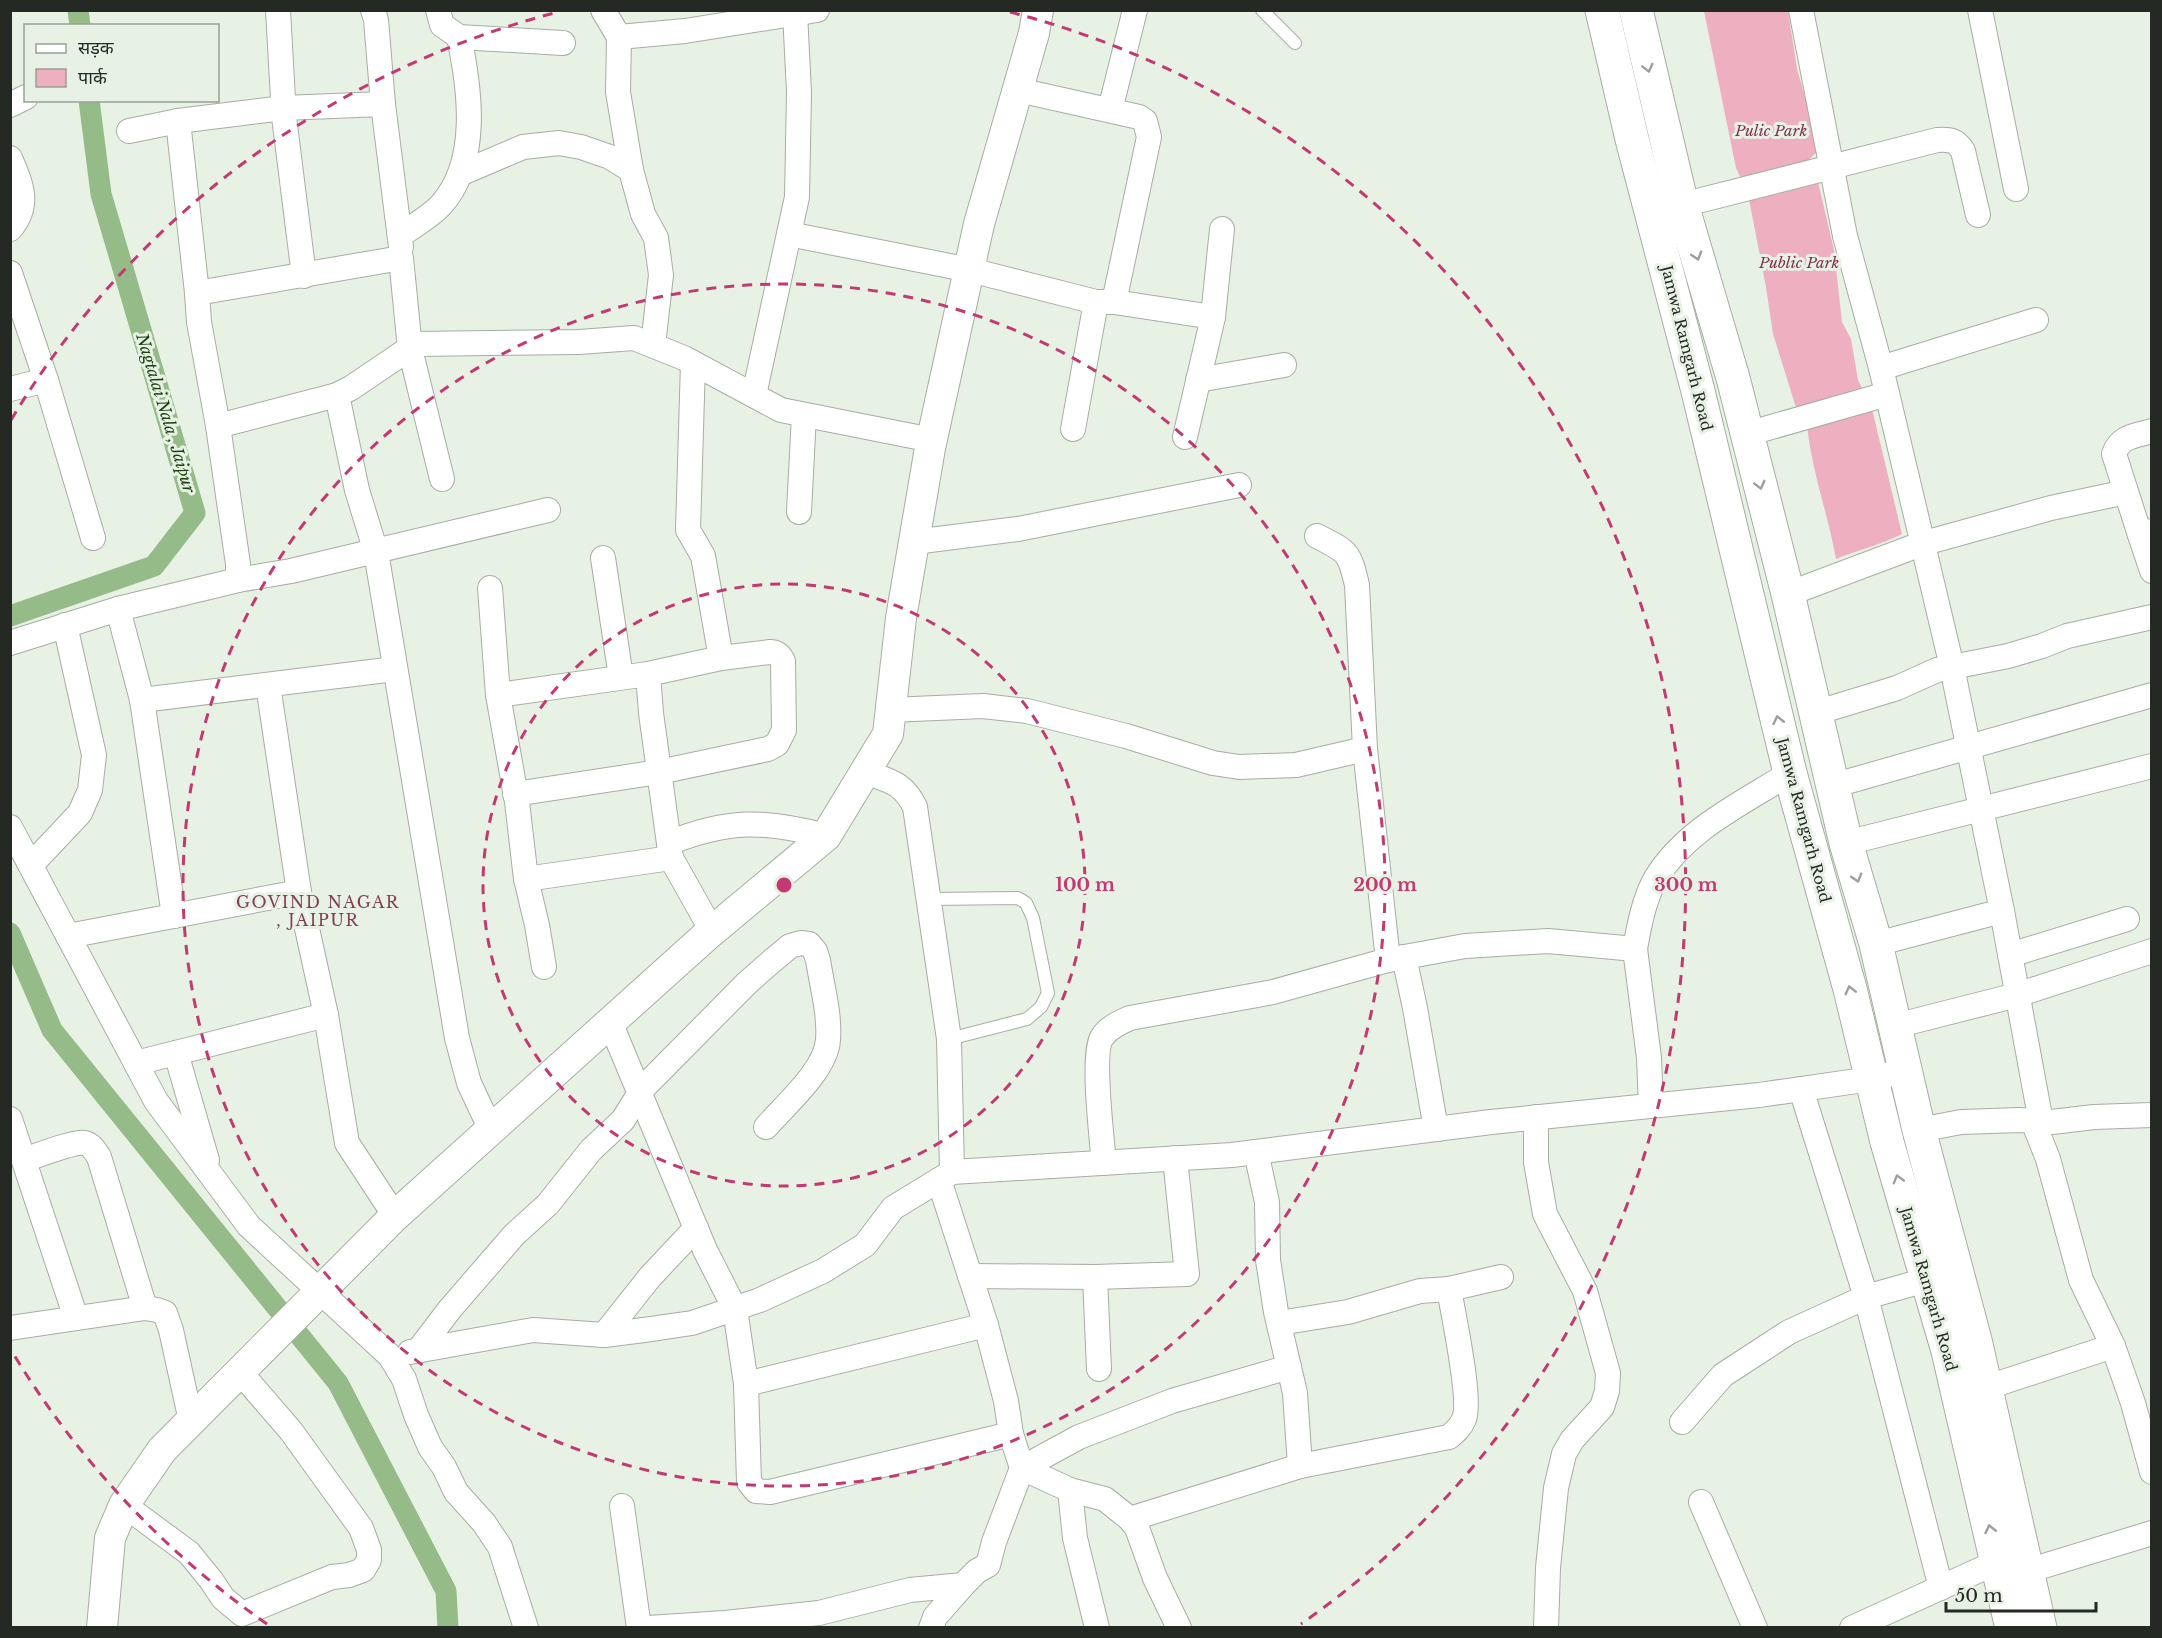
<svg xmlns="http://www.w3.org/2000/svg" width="2162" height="1638" font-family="'Libre Baskerville','Noto Sans Devanagari',serif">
	<rect width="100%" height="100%" fill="#e7f1e4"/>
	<g fill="#eeafc1">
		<polygon points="1704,11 1788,11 1797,69 1820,149 1803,165 1743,183 1736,168"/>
		<path d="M1818,182L1834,250L1842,322L1851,339L1858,380L1872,409L1902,534C1881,545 1858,550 1836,559C1828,514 1811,469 1807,424L1799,417L1773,334L1766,287L1748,194Z"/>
	</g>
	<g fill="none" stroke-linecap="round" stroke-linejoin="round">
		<g stroke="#94bb88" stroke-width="21">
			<polyline points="78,10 80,26"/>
			<polyline points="10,616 154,566 195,513 101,194 89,100"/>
			<polyline points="10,933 52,1030 338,1383 446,1591 448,1628"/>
		</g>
		<defs>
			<g id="service">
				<polyline points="1262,10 1295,43"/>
				<polyline points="928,899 1018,898 1026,903 1033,918 1048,993 1041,1007 1027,1019 949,1039"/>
			</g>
			<g id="minor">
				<polyline points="278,10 284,117 304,276"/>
				<polyline points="373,10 376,20 383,104 401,247"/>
				<polyline points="603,10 619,37 685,31 817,10"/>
				<polyline points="1801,10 1845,236 1881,368 1952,667 2002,911 2041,1122"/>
				<polyline points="1980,10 2016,189"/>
				<polyline points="459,37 563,43"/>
				<polyline points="619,37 618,92 631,170 643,214 656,238 661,275 653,345"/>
				<polyline points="10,105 26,97"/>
				<polyline points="1110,110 1135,10"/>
				<polyline points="129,131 178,121 283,108 383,104"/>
				<path d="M10,158C21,184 31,205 10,229"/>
				<polyline points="462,173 523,147 559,143 581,147 610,157 631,170"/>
				<path d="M1682,205L1937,140C1950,139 1956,140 1963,151L1978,215"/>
				<polyline points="789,234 970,270 1096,302 1114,302 1149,137 1145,121 1139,117 1018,90"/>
				<path d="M401,235C413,226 430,217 441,205C480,162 470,89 459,37L442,25L438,10"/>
				<polyline points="10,273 46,380"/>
				<polyline points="197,293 401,258 410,349 442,479"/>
				<polyline points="1114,302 1213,317"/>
				<polyline points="1881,368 2036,320"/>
				<polyline points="1198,380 1284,365"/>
				<polyline points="10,389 46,380 93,538"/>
				<polyline points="337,395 351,388 416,344 579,342 634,338 684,358 781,410 932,440"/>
				<polyline points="754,395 797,197 799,92 795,13"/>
				<polyline points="218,426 337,395 357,490 376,552 457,1038 469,1083 491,1130"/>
				<polyline points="1073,429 1096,302"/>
				<path d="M2152,431C2135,436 2120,436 2114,454L2140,535L2152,531"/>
				<polyline points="1747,434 1887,394"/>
				<polyline points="1185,437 1213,317 1222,229"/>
				<polyline points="799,512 804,415"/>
				<polyline points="2140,535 2152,571"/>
				<path d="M1317,536C1348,552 1349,551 1357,585L1365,749L1388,960"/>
				<polyline points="914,542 1018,529 1239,485"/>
				<polyline points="603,558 621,677"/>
				<polyline points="238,580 291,571 548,510"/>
				<polyline points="490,588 498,695 517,802 526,879 537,925 544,967"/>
				<polyline points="1788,594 1921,544 2051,508 2126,492"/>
				<polyline points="118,609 142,700"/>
				<polyline points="10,643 118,609 238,580 238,564 218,426 199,322 197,293 178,121"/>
				<polyline points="648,674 651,713 671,858"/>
				<polyline points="498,695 648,674 721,658 703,556 688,530 693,363"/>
				<polyline points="890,710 983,706 1027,711 1126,736 1213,763 1239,767 1296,765 1365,749"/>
				<polyline points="1815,713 1897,688 1937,670 2008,656 2042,646 2067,636 2152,617"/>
				<path d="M865,772C889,781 903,782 915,807L949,1039L952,1172L1232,1155L1491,1122L1759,1095L1871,1079L1907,1070"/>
				<polyline points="1832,786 2152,695"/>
				<path d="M515,794L659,772L768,749L777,744L784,730L783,661C780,655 777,652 770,652L721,658"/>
				<polyline points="10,827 156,1101 249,1226 390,1356 404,1379 416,1415 430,1447 444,1467 456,1492 484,1523 500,1547 526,1628"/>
				<path d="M669,843C728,819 765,820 826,836"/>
				<polyline points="1846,843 2152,766"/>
				<polyline points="31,865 80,813 90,790 94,755 65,625"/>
				<polyline points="526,879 671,858 712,931"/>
				<polyline points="174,916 142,700 395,669"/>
				<polyline points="68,936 299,892 268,685"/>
				<polyline points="1876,944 2002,911"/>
				<path d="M1635,949C1639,926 1644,899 1656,878C1686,829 1743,803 1790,773"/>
				<polyline points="2010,955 2127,919"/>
				<polyline points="1404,957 1415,1008 1436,1129"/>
				<polyline points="326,1015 347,1143 395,1216"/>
				<polyline points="610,1022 705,1250 735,1309 746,1384 749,1482 756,1491 770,1492 1011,1434"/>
				<polyline points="1895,1026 2017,995 2152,951"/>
				<polyline points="176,1053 207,1160"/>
				<polyline points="136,1063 326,1015 299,892"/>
				<polyline points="1801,1089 1866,1297 1941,1588"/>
				<polyline points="1536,1117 1536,1162 1545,1214 1585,1291 1608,1373 1607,1391 1602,1407 1572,1440 1564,1454 1556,1488 1548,1568 1546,1628"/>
				<polyline points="10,1119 76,1318"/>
				<polyline points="2033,1121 2048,1159 2081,1280 2113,1346 2133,1403 2152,1472"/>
				<polyline points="1919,1130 1961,1122 2019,1120 2052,1122 2094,1117 2152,1115"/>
				<path d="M1256,1152L1267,1202L1268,1260L1276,1312L1295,1393L1300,1466L1449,1437C1455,1432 1461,1427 1464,1419C1472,1401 1453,1313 1449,1289"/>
				<path d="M24,1160C36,1156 74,1141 85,1143C92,1145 95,1151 99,1157L145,1308"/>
				<path d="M1104,1163C1102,1140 1091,1050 1103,1036C1109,1027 1121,1022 1130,1018L1273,992L1388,960L1465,946L1548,941L1635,949L1649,1058L1651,1106"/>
				<polyline points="939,1180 986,1325 1006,1401 1011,1434 1022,1468 1079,1437 1172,1401 1289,1367"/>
				<polyline points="970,1276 1095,1277 1187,1274 1175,1158"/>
				<polyline points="1095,1277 1099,1369"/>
				<polyline points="1279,1323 1348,1312 1420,1291 1449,1289 1501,1277"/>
				<polyline points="10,1328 145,1308 157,1310 165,1313 171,1330 191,1421"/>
				<polyline points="604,1335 650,1277 696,1228"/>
				<path d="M418,1351L450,1309L514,1235L548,1204L591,1150L623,1120L643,1088L747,983L772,961L790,946L801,943L809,944L815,951L818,960C822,986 830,1014 828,1040C826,1070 785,1105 766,1127"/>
				<polyline points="410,1352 533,1330 604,1335 644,1330 692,1323 760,1300 823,1271 865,1245 893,1208 952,1172"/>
				<polyline points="746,1384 986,1325"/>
				<polyline points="1985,1388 2113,1346"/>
				<polyline points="1682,1422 1723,1375 1789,1332 1866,1297 1926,1280"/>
				<polyline points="1070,1490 1075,1538 1097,1628"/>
				<polyline points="1701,1502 1755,1628"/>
				<polyline points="124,1505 189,1553 211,1580 223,1598 242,1614 332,1577 349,1575 363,1570 369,1560 369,1550 361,1528 291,1431 240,1372"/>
				<polyline points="622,1506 639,1628"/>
				<polyline points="1130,1519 1300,1466"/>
				<polyline points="2027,1571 2152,1533"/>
				<polyline points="648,1628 725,1623 819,1613 910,1590 963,1585 977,1571 988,1565 994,1542 1022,1468 1070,1490 1105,1499 1130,1519 1137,1528 1155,1578 1179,1628"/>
				<polyline points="931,1628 935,1617 963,1585"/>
				<polyline points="1852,1628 1997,1562"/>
			</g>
			<polyline id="tertiary" points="102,1628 110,1538 124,1505 162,1450 395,1216 705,937 826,836 888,734 901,618 930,448 979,224 1034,33 1038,10"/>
			<g id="trunk">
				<polyline points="1602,10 1632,139 1698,391 1790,773 1850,989 1887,1142 1948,1351 2012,1628"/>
				<polyline points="1636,10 1682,205 1733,378 1788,594 1846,843 1876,944 1919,1130 1975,1340 2040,1628"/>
			</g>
		</defs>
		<use href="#service" stroke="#a5afa2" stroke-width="14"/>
		<use href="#minor" stroke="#a5afa2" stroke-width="26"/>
		<use href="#tertiary" stroke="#a5afa2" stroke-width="32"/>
		<use href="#trunk" stroke="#a5afa2" stroke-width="35"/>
		<use href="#service" stroke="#fff" stroke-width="12"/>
		<use href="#minor" stroke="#fff" stroke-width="24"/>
		<use href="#tertiary" stroke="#fff" stroke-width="30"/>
		<use href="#trunk" stroke="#fff" stroke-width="33"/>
	</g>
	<defs><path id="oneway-chevron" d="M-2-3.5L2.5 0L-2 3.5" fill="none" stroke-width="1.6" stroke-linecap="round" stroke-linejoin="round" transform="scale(1.5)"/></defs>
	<g stroke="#9d9f9c">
		<use href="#oneway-chevron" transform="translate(1648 68) rotate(76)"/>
		<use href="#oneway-chevron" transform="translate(1697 256) rotate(73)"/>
		<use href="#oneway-chevron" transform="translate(1760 485) rotate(76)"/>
		<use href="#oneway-chevron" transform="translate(1778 720) rotate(-103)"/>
		<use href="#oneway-chevron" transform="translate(1857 878) rotate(73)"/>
		<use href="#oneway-chevron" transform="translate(1850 990) rotate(-104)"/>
		<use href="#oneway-chevron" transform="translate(1898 1179) rotate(-106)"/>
		<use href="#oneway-chevron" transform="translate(1990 1529) rotate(-103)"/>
	</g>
	<g fill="none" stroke="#c43971" stroke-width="3" stroke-dasharray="10 8">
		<circle cx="784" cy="885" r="301"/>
		<circle cx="784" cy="885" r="601"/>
		<path d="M267 1624A902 902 0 0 1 11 1350M11 420A902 902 0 0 1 558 12M1010 12A902 902 0 0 1 1301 1624"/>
	</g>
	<g text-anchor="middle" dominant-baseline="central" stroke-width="6" stroke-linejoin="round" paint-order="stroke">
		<g font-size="15" font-style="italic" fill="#81334f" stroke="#e7f1e4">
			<text x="1771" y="130">Pulic Park</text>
			<text x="1799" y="262">Public Park</text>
		</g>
		<g font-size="15" fill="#252924" stroke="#e7f1e4">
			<text transform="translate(1687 348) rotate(76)">Jamwa Ramgarh Road</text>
			<text transform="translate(1804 820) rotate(75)">Jamwa Ramgarh Road</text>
			<text transform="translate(1929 1289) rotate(74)">Jamwa Ramgarh Road</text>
		</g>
		<g font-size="16" font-style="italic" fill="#1d420e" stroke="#e7f1e4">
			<text transform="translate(166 413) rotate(73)">Nagtalai Nala , Jaipur</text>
		</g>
		<g font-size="16" letter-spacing="1.5" fill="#833d55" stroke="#e7f1e4">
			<text x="318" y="902">GOVIND NAGAR<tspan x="318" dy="18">, JAIPUR</tspan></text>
		</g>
	</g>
	<circle cx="784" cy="885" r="9" fill="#c43971" stroke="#e7f1e4" stroke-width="3"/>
	<g font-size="18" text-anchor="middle" font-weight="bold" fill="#c43971" stroke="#e7f1e4" stroke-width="6" stroke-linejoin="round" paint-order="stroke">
		<text x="1085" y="891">100 m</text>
		<text x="1385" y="891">200 m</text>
		<text x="1686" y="891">300 m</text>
	</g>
	<rect width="2162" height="1638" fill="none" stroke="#252924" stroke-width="24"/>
	<rect x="24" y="24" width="195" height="78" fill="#e7f1e4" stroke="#99a197" stroke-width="1.5"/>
	<rect x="36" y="44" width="30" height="9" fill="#ffffff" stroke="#99a197" stroke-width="1.5"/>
	<text x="78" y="54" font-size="18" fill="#252924">सड़क</text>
	<rect x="36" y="69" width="30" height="18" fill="#eeafc1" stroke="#99a197" stroke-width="1.5"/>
	<text x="78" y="84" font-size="18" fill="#252924">पार्क</text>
	<path d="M1946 1602v9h150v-9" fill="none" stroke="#252924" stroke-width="3"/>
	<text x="1955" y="1602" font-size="18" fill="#252924" stroke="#e7f1e4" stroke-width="4.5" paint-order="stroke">50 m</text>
</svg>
